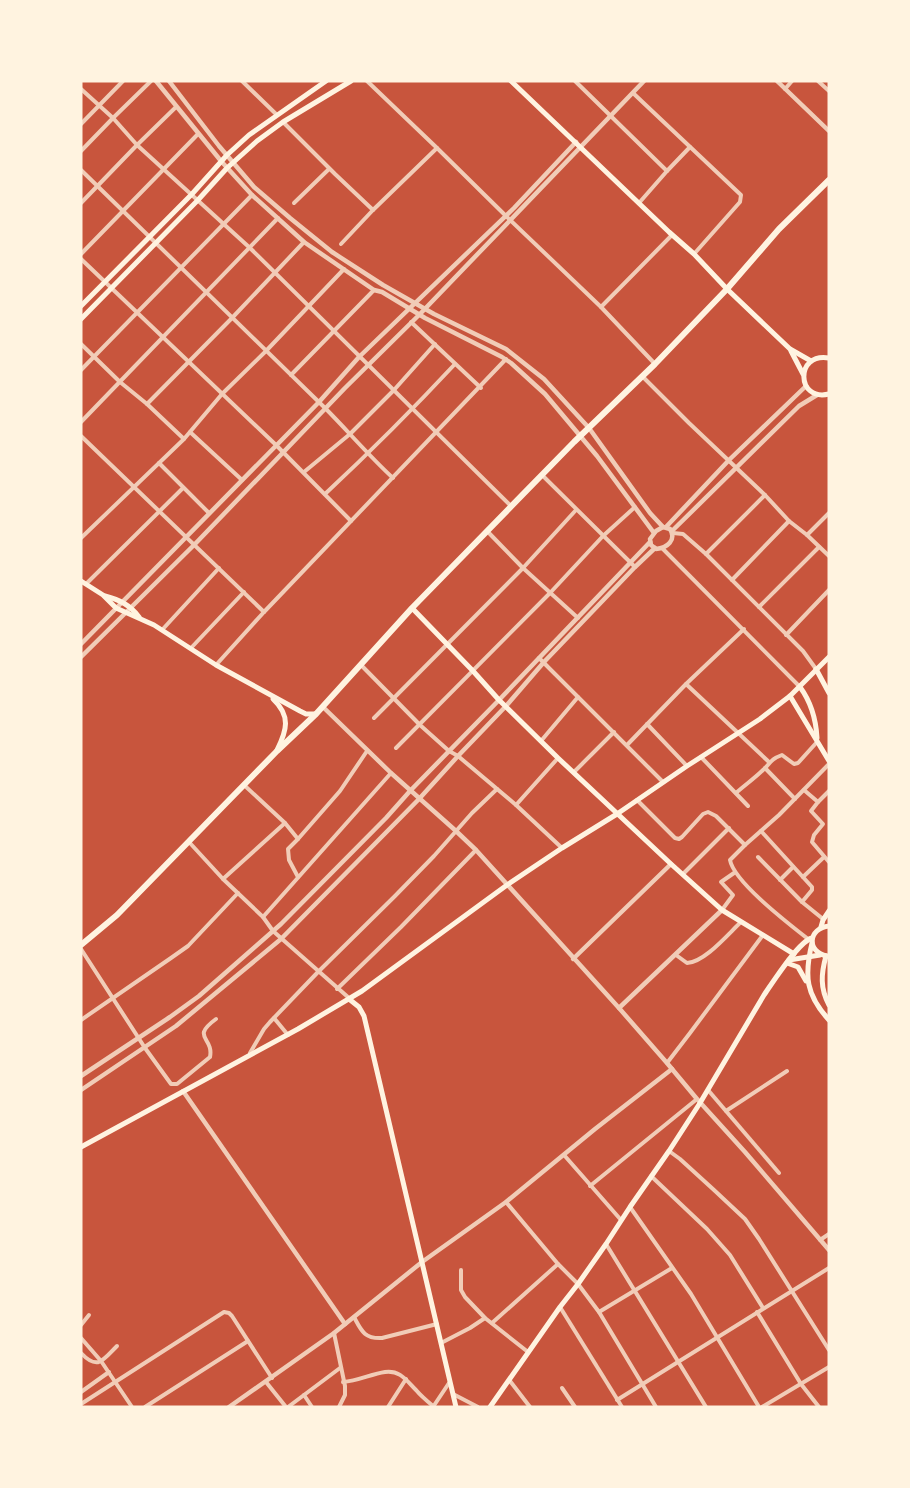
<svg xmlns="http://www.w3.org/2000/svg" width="910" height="1488" font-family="Manrope,sans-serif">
	<rect width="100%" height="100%" fill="#c8553d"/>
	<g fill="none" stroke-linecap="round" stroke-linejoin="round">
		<g stroke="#f1ccb7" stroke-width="4">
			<polyline points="242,81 277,115"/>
			<polyline points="367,81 437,148 506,216 601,307 655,364"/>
			<polyline points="575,81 667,171"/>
			<polyline points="818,81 829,91"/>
			<polyline points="81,89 113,118 137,145 250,248 511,506"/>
			<polyline points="785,89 792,81"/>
			<polyline points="633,93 741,195 740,202 694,254"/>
			<polyline points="283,122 335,174 373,210"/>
			<polyline points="81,124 123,81"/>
			<polyline points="81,151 113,118 151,81"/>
			<path d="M81,170L325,408C348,431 369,456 393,478"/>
			<polyline points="81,203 137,145 176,107"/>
			<polyline points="294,203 329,169"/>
			<polyline points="639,203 667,171 690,147"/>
			<polyline points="341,244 373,210 437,148"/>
			<polyline points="81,254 198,134"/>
			<polyline points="81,259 276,445 351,521"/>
			<polyline points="601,307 672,235"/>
			<polyline points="411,322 481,388"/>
			<polyline points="81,344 120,382 147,404 184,439"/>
			<polyline points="81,370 252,195"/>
			<polyline points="291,375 374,290"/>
			<polyline points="642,376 689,423 765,495 789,521 807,535 829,556"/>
			<polyline points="147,404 232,318 304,242"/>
			<polyline points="81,422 278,218"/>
			<polyline points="190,432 242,480"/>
			<polyline points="81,436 264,612"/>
			<polyline points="159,463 209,513"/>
			<polyline points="304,472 350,434 394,390 435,344"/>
			<polyline points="543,476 635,567"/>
			<path d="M325,494C370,452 413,409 455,364"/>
			<polyline points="488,532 523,568 578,618"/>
			<polyline points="673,533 683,534 706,554 803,651 816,669"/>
			<polyline points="807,535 829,513"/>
			<polyline points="81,538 184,439 222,394 266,351 344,269"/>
			<polyline points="662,548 800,687"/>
			<polyline points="706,554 765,495"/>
			<polyline points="732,580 789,521"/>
			<polyline points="86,584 183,488"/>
			<polyline points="759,607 819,547"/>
			<polyline points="162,630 219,568"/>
			<polyline points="786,635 829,590"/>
			<polyline points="191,648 244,592"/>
			<polyline points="539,658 663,782"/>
			<polyline points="216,665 264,612 506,359"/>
			<polyline points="361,665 420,725 449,751 458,756 516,805 562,848"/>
			<polyline points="686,684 769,762"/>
			<polyline points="374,718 523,568 576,510"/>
			<polyline points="647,724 687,766"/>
			<polyline points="541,741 578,697"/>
			<polyline points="627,745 686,684 744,629"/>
			<polyline points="396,748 550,593 603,536 635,507"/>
			<polyline points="701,757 748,806"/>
			<polyline points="765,768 795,799"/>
			<polyline points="574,772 614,732"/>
			<polyline points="244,785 285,823 298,839 340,791 367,751"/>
			<polyline points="804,790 818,802 811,811 823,824 814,835 812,842 829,862"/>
			<path d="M736,793C745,785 755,778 763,770C772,762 769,760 782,755L794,764L798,763L817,742"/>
			<polyline points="637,800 675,838 679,839 682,837 703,814 708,812 716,816 745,845"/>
			<polyline points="818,802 829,791"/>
			<polyline points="516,805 558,758"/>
			<polyline points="761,831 812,887 812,890 802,902"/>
			<polyline points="298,839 288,849 289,860 298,877"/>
			<polyline points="189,842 223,879 263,917 273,931 349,998"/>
			<polyline points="758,857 802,902 823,919"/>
			<polyline points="683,874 729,828"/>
			<polyline points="803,877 824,857"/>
			<polyline points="223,879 285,823"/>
			<polyline points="780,880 793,867"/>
			<polyline points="722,910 733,895 721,882 734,873"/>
			<polyline points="263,917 391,773"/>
			<path d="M808,939C789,924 734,882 730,860L745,845L779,815L829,764"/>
			<path d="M81,949L145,1048L171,1084H177L210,1057C214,1037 190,1038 216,1019"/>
			<path d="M676,955L687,963C705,962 728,934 741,922"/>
			<polyline points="337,989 401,927 476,850"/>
			<polyline points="274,1018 288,1035"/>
			<polyline points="81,1020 171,958 188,946 238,893"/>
			<polyline points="250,1053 264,1029 270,1022 318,972 395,896 434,856 472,813 497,789"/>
			<polyline points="667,1063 690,1033 763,935"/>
			<polyline points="708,1090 779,1173"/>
			<polyline points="726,1111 787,1071"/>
			<polyline points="669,1151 680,1159 714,1190 745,1219 759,1239 829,1350"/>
			<polyline points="564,1155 621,1220"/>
			<polyline points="651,1176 707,1229 730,1255 763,1308"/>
			<polyline points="590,1186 697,1099"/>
			<polyline points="506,1202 558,1264 578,1284 599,1312 656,1407"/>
			<polyline points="630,1207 691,1294 759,1407"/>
			<polyline points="820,1240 829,1234"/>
			<polyline points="606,1244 706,1407"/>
			<polyline points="461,1270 461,1290 465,1297 485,1318 528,1352"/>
			<polyline points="560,1307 622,1407"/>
			<polyline points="599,1312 672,1268"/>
			<polyline points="757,1312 801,1384 819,1407"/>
			<path d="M354,1317C361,1330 364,1339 382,1338L437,1324"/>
			<polyline points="492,1323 558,1264"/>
			<polyline points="81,1325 89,1315"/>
			<polyline points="334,1333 345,1386 345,1395 339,1407"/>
			<polyline points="81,1338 101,1361 132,1407"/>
			<polyline points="441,1343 470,1328 485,1318"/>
			<path d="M81,1353C98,1371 103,1360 117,1346"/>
			<polyline points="510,1381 530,1407"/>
			<polyline points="266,1382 286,1407"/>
			<path d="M343,1382C358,1381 371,1374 385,1372C400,1370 406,1380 416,1390C421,1396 427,1401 433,1406"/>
			<polyline points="562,1388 575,1407"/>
			<polyline points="81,1392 109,1372"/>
			<polyline points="453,1394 478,1407"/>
			<polyline points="304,1395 312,1407"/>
			<polyline points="617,1400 829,1268"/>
			<polyline points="81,1404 224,1312 229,1313 232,1316 272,1378"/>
			<polyline points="145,1407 248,1341"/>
			<polyline points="288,1407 340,1368"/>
			<polyline points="388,1407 406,1379"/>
			<polyline points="433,1407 449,1383"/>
			<polyline points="762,1407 829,1367"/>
		</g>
		<g stroke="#f1ccb7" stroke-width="4.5">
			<polyline points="156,81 221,161 252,195 304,242 374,290 382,292 425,318 502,357 511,363 545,394 597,456 654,533"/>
			<polyline points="169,81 219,146 254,187 290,218 332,252 383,285 434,314 506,349 544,379 589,428 650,513 663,527"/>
			<polyline points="777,81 829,131"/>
			<path d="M663,527L670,529C677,540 667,548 656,549L651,545L650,539L656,531Z"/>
			<polyline points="666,527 729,460 806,386"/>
			<polyline points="672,531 799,406 817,395"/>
			<polyline points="81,644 319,402 359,357 514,208 576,142"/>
			<polyline points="81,657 195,544 345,388 420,314 644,81"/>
			<polyline points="323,707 391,773 456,831 476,850 619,1008 667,1063 697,1099 745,1152 829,1250"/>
			<polyline points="573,959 671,864"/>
			<polyline points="619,1008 722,910"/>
			<polyline points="81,1076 170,1017 199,996 281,924 386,818 410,791 499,700 650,542"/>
			<polyline points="81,1090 176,1026 281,939 419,799 458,756 506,706 544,662 635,567 655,548"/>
			<polyline points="183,1091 345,1324"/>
			<polyline points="229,1407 334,1333 422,1262 506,1202 595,1129 672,1069"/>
		</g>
		<g stroke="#fff3e0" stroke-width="5">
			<polyline points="511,81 669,232 694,254 727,289 790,349 811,361"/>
			<polyline points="81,306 192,194 227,155 249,135 326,81"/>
			<polyline points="81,319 198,200 227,168 257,141 283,122 351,81"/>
			<polyline points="791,351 803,374"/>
			<path d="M829,358C795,352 796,402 829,394"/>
			<polyline points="81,581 103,595 116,608 154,625 216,665 300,711 306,714 316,714"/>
			<path d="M105,596C120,600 130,605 139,617"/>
			<polyline points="412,608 473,671 499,700 558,758 671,864 722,910 794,954"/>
			<polyline points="816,669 829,693"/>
			<path d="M800,687C811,702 816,719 817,738"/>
			<polyline points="790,696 829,761"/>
			<path d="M273,699C291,716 287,730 277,750"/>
			<polyline points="821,927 823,920 829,911"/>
			<path d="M812,943C804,976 806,995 829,1020"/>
			<path d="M826,956C821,974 820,988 829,1005"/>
			<path d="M827,956C806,952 808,928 829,926"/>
			<polyline points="789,960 820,955"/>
			<polyline points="787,963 798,967 806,981"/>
			<polyline points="349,999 359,1007 364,1016 456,1407"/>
			<polyline points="81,1147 298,1029 362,991 507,885 562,848 617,814 687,766 760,719 790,696 829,657"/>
			<path d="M490,1407L560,1307L578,1284L606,1244L630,1207L669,1151L700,1103L764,995C773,982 798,942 812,938"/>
		</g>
		<polyline stroke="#fff3e0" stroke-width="6" points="81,945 117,915 277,751 316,714 412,608 574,442 655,364 727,289 779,229 829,180"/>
	</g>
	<rect width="910" height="1488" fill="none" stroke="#fff3e0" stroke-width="165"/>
</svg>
